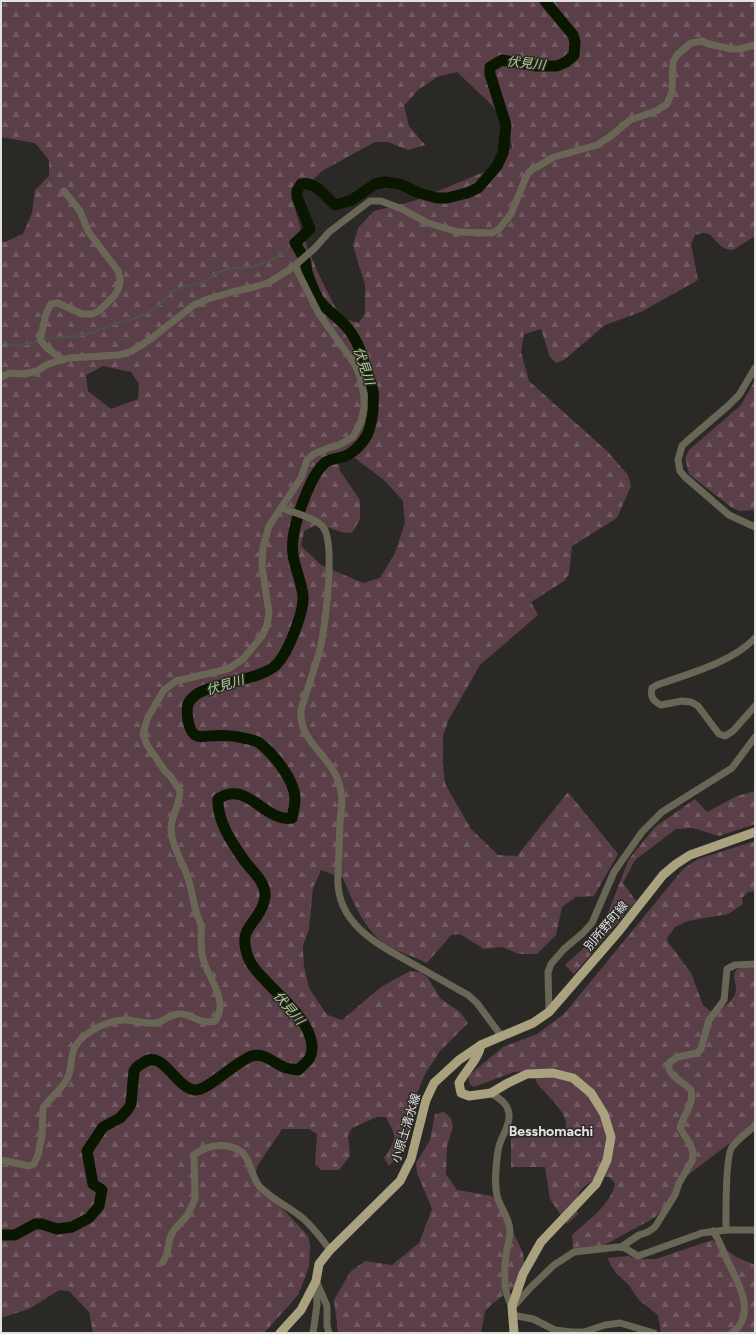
<svg xmlns="http://www.w3.org/2000/svg" width="756" height="1334" font-family="Figtree,'Noto Sans JP',sans-serif">
	<defs>
		<pattern id="forest-firs" width="22" height="20" patternUnits="userSpaceOnUse"><rect width="22" height="20" fill="#5a3f49"/><path d="M5 1l3.5 6h-7zM16 11l3.5 6h-7z" fill="#725a63"/></pattern>
	</defs>
	<rect width="100%" height="100%" fill="#2b2926"/>
	<g fill="url(#forest-firs)" fill-rule="evenodd">
		<path d="M1,1H755V236L733,250C731,250 726,249 724,248C711,240 714,229 695,235L691,244L698,280L641,312L605,325L564,360L556,363L550,357L541,329L524,334L521,352L529,381L608,452L628,475L631,486L617,518L572,546L569,574L564,581L531,602L538,615L480,665L449,719L443,736V765L445,783L449,791L471,829L498,855L517,856L568,792L618,854L594,896L576,897L562,907L556,935L537,954H519L502,947L484,949L460,934L451,935L427,963C415,957 400,953 388,946C366,933 352,900 343,878L321,870L313,888L309,929L303,946V951L304,966L309,988L325,1012L328,1015L342,1020L381,987L410,971L420,972L428,978L441,999L460,1012L468,1023L440,1051L425,1074L414,1100L406,1145L389,1166L384,1158C397,1138 397,1138 386,1117H377L352,1128L348,1136L350,1156L339,1170H321L315,1164L317,1134L309,1129H282L258,1165L255,1174L262,1191L283,1209L308,1236L310,1245L309,1267L298,1295L264,1333H93L89,1312L69,1291L59,1290L29,1309L1,1318V241L5,242L23,234L32,213L35,190L49,176V160L35,143L1,137ZM457,72L491,104L509,130L512,147L496,167L414,201L374,211L358,228L353,245L365,285V313L359,323L341,318C321,281 302,242 293,200L322,171L375,142H388L408,150L425,145L409,126L404,106L418,90L437,77ZM103,366L131,372L139,384L138,399L111,409L88,391L86,375ZM355,458L385,481L403,501L405,523L395,553L380,578L363,583L321,565L301,546L304,531L318,524L341,532L352,533L360,519V500L340,471L338,462Z"/>
		<polygon points="755,380 755,510 739,511 731,507 689,474 685,458 689,450 741,405"/>
		<polygon points="755,791 755,824 719,836 693,828 676,829 635,860 623,883 636,901 574,974 565,965 600,933 629,859 655,827 695,799 707,812 737,796"/>
		<path d="M755,841V891L748,892L742,898L743,904L728,914L688,921L675,927L667,938L668,942L691,973L703,1005L710,1011C720,1010 736,1001 736,989C736,981 732,979 736,970L755,963V1124L684,1178L673,1200L654,1218L597,1249L579,1253L573,1248L572,1235C586,1222 613,1203 615,1183L609,1177C601,1175 586,1184 581,1190C576,1196 576,1207 578,1214L567,1224L550,1199L545,1167H511V1138L560,1135C580,1120 544,1094 537,1083C535,1079 534,1074 533,1071L514,1072L474,1087L470,1085L468,1076L503,1047L537,1034L564,1014L683,869L698,859Z"/>
		<polygon points="444,1112 451,1118 453,1127 447,1146 446,1174 457,1190 492,1196 499,1202 523,1253 524,1262 514,1287 492,1304 485,1311 481,1333 338,1333 334,1300 350,1272 365,1261 392,1265 419,1243 432,1209 417,1173 416,1163 430,1140 435,1114"/>
		<polygon points="712,1240 720,1245 736,1257 755,1265 755,1333 661,1333 658,1315 639,1300 628,1284 617,1274 611,1266 608,1258 628,1256 637,1259 656,1259"/>
	</g>
	<g fill="none" stroke-linecap="round" stroke-linejoin="round">
		<polyline stroke="#4b5444" stroke-width="2" points="1,339 9,344 20,346 45,339 77,336 92,333 108,326 136,318 148,313 161,304 170,293 179,288 202,283 217,273 227,269 253,267 266,262 277,257 295,243"/>
		<path stroke="#0a1700" stroke-width="11" d="M1,1235H15L35,1224H42L57,1229L72,1227L89,1218L99,1206L102,1190L93,1184L87,1151L103,1127L120,1118L128,1109L131,1104L134,1071C136,1067 139,1065 143,1063C163,1048 175,1088 195,1090C208,1091 236,1061 252,1056C265,1052 274,1064 286,1068C290,1069 294,1069 298,1070C302,1066 306,1063 309,1059C312,1055 312,1050 312,1045C309,1019 281,998 264,979C258,973 251,966 248,957C237,926 257,926 264,902C264,899 266,896 265,893C264,880 251,870 244,860C232,843 217,821 218,799C247,779 265,823 292,818C293,812 295,805 295,799C295,780 273,753 258,742C254,740 248,739 243,738C232,735 220,735 209,736C205,736 200,737 197,736C188,733 186,712 188,704C197,681 258,684 277,664C289,651 304,612 303,596C301,576 290,561 293,539C295,520 311,473 326,462C334,457 343,459 351,453C367,441 371,430 373,410C373,404 374,397 373,391C372,385 369,379 367,372C363,357 359,343 349,330C340,317 325,311 317,297C314,290 310,282 308,275C306,271 307,265 305,260C302,255 299,249 295,243L310,229L297,197V191L301,184C315,181 325,196 335,205L352,200L375,184L385,182L400,184L419,193L437,198H447L467,193L478,188L497,166L503,153L506,125L490,74V67L502,60L536,66H557L566,62L574,55L575,42L573,35L545,1"/>
		<g stroke="#696655" stroke-width="7">
			<polyline points="63,360 47,348 40,340 46,314 51,304 58,303 82,314 92,314 99,311 115,295 119,287 120,280 118,271 88,231 80,211 64,191"/>
			<polyline points="755,368 739,395 729,405 686,442 682,446 678,460 680,471 685,477 729,515 755,527"/>
			<polyline points="1,377 10,373 24,374 37,371 48,364 69,358 119,355 132,351 152,338 194,305 208,299 232,292 250,288 268,283 292,268 315,248 329,232 370,201 381,201 402,209 428,223 458,232 492,233 499,229 511,214 526,177 530,171 554,157 597,145 611,136 630,120 656,111 667,104 672,92 673,62 677,55 691,43 702,41 709,44 731,49 740,49 755,45"/>
			<path d="M281,508C292,512 316,518 323,527C336,543 325,624 321,645C316,666 307,689 301,710C298,741 331,756 339,783C344,798 341,808 340,822C339,840 339,857 338,874C334,923 378,945 415,965C433,975 450,985 468,995L477,1003L502,1037"/>
			<path d="M755,638C733,662 688,674 657,685L652,688C650,697 653,701 661,705L682,701L691,702L698,706L719,734L725,736L733,731L755,706"/>
			<polyline points="549,1012 548,972 551,964 564,949 583,933 592,923 614,872 642,832 662,812 732,768 755,737"/>
			<path d="M491,1093C500,1099 509,1104 509,1116C510,1127 499,1139 498,1151C496,1164 494,1187 498,1199C502,1210 510,1220 510,1231C510,1239 507,1247 506,1255C504,1271 503,1293 512,1306L515,1305L531,1287L554,1265L574,1252L618,1247L625,1248L638,1256L702,1233L726,1230H755"/>
			<path d="M1,1160L29,1166L34,1164L38,1155L42,1135L43,1108C50,1097 63,1089 68,1077C72,1068 70,1057 75,1047C83,1032 110,1019 127,1020C137,1021 145,1024 155,1023C163,1022 169,1015 178,1014C190,1012 197,1025 215,1021C229,1002 210,980 204,962C199,949 202,938 201,925C200,921 197,916 196,911C192,897 191,883 185,870C179,857 171,842 171,827C172,815 180,804 180,791L171,777L165,771L147,745L143,734L148,717L164,690L176,681L228,669L243,659L262,636L267,625L269,613L262,567L263,547L269,526L301,478L307,460L314,454L328,448L339,445L353,437L361,422L364,408V396L360,376L354,363L319,314L295,266"/>
			<path d="M726,1230C726,1215 725,1157 732,1147C738,1139 747,1132 755,1126"/>
			<path d="M713,1231C720,1241 723,1251 728,1262C740,1285 756,1315 732,1333"/>
			<path d="M621,1247L639,1235L648,1232L655,1227L675,1195L679,1183L692,1161L693,1152L690,1144L680,1128C684,1113 694,1106 691,1090C686,1084 670,1076 669,1069C668,1067 669,1065 670,1062L678,1057L697,1053L701,1049L709,1020L724,1000L727,969L735,965L755,964"/>
			<path d="M163,1262L167,1254L170,1238L174,1230L187,1216L195,1199L194,1155C206,1146 223,1142 237,1149C251,1155 250,1176 260,1187C272,1199 287,1206 300,1216C312,1225 321,1238 330,1250"/>
			<polyline points="316,1281 327,1306 327,1326 329,1333"/>
			<polyline points="512,1315 533,1319 555,1330 571,1332 584,1332 605,1325 620,1323 654,1333"/>
			<polyline points="313,1333 317,1305 316,1287"/>
		</g>
		<g stroke="#aaa17f" stroke-width="9">
			<path d="M481,1045C478,1060 466,1070 459,1083L461,1093L469,1096L491,1093L508,1083L527,1074L553,1073L573,1078L591,1093L604,1114L611,1137L607,1160L596,1184L541,1242L523,1274L512,1306L514,1333"/>
			<polyline points="280,1333 301,1310 316,1281 319,1264 330,1250 400,1181 411,1159 426,1100 434,1083 459,1060 481,1045 533,1023 549,1012 619,931 663,875 676,864 690,855 755,832"/>
		</g>
	</g>
	<g text-anchor="middle" dominant-baseline="central" stroke-width="3" stroke-linejoin="round" paint-order="stroke">
		<g font-size="12" fill="#e4e2e1" stroke="#2b2926">
			<text transform="translate(606 926) rotate(-50)">別所野町線</text>
			<text transform="translate(406 1128) rotate(-73)">小原土清水線</text>
		</g>
		<g font-size="13" font-style="italic" fill="#adcb8f" stroke="#2b2926">
			<text transform="translate(526 63) rotate(6)">伏見川</text>
			<text transform="translate(364 366) rotate(71)">伏見川</text>
			<text transform="translate(225 685) rotate(-17)">伏見川</text>
			<text transform="translate(289 1008) rotate(49)">伏見川</text>
		</g>
		<g font-size="14" font-weight="bold" fill="#e4e2e1" stroke="#2b2926">
			<text x="551" y="1131">Besshomachi</text>
		</g>
	</g>
	<rect width="756" height="1334" fill="none" stroke="#e4e2e1" stroke-width="4"/>
</svg>
